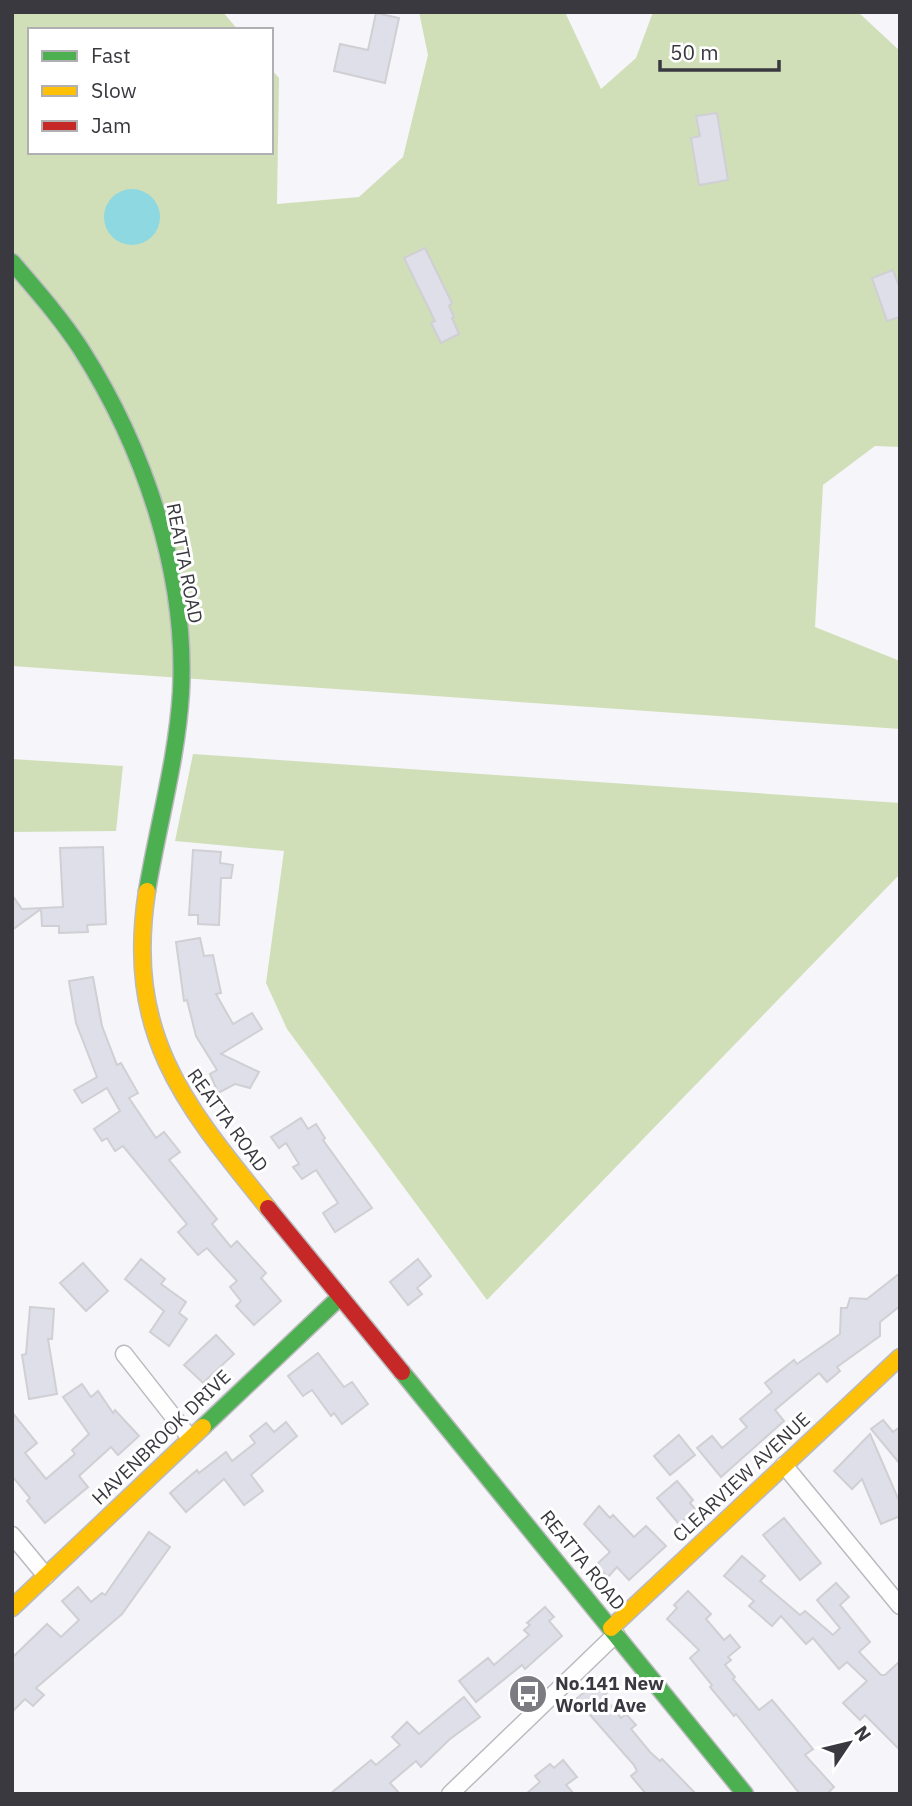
<svg xmlns="http://www.w3.org/2000/svg" width="912" height="1806" font-family="'IBM Plex Sans',sans-serif">
	<rect width="100%" height="100%" fill="#f5f5fa"/>
	<g fill="#d1dfb9">
		<polygon points="12,12 223,12 238,30 30,30 30,152 271,152 271,69 279,78 277,204 359,197 403,157 428,55 419,12 565,12 601,89 636,58 653,12 858,12 900,51 900,447 875,446 823,485 815,627 900,661 900,729 12,666"/>
		<polygon points="193,754 900,803 900,874 487,1300 287,1029 266,983 284,851 175,841"/>
		<polygon points="12,759 123,766 116,831 12,832"/>
	</g>
	<circle fill="#8dd8e1" cx="132" cy="217" r="28"/>
	<g fill="#dfdfe9" stroke="#cfcfd4" stroke-width="2">
		<polygon points="376,13 399,18 385,83 334,71 340,44 368,50"/>
		<polygon points="717,113 728,180 699,185 691,138 700,136 696,116"/>
		<polygon points="425,248 452,303 449,306 454,317 452,318 459,334 441,343 431,323 435,321 404,258"/>
		<polygon points="893,270 900,289 900,317 887,321 872,278"/>
		<polygon points="103,847 106,924 87,925 88,932 59,933 59,926 42,926 41,909 12,930 12,895 22,909 63,907 60,848"/>
		<polygon points="193,850 221,852 220,863 233,865 231,878 221,878 219,925 198,924 198,915 189,915"/>
		<polygon points="200,938 204,956 213,955 221,993 216,994 233,1024 252,1013 262,1029 221,1054 259,1072 250,1088 235,1084 218,1093 210,1074 217,1070 196,1036 187,1000 184,1001 176,942"/>
		<polygon points="93,977 102,1026 117,1065 121,1063 138,1093 129,1098 156,1138 164,1132 180,1152 169,1160 217,1219 212,1224 231,1247 237,1241 266,1273 261,1278 281,1301 254,1325 236,1306 241,1301 230,1287 237,1281 207,1248 198,1255 178,1232 187,1224 123,1146 115,1151 107,1138 102,1141 94,1129 120,1111 107,1088 82,1103 74,1090 97,1077 76,1023 69,981"/>
		<polygon points="301,1118 308,1129 316,1124 325,1138 323,1140 372,1208 335,1232 323,1213 338,1203 316,1170 302,1179 293,1167 299,1164 286,1143 279,1148 271,1137"/>
		<polygon points="141,1259 165,1279 161,1284 186,1302 179,1313 187,1319 169,1346 150,1332 164,1311 125,1279"/>
		<polygon points="418,1259 431,1276 417,1288 422,1294 408,1305 390,1282"/>
		<polygon points="83,1263 108,1291 86,1311 60,1283"/>
		<polygon points="900,1273 900,1306 880,1322 880,1336 837,1367 840,1371 827,1382 819,1373 775,1410 784,1421 721,1477 697,1448 712,1436 722,1448 747,1427 740,1419 772,1392 765,1383 794,1360 797,1364 840,1334 841,1308 847,1308 850,1298 867,1299"/>
		<polygon points="30,1307 54,1309 52,1339 48,1339 57,1394 29,1399 22,1355 26,1354"/>
		<polygon points="216,1335 234,1354 203,1383 184,1365"/>
		<polygon points="318,1353 344,1387 352,1382 368,1404 342,1424 334,1413 331,1416 312,1390 303,1396 288,1376"/>
		<polygon points="82,1384 91,1397 98,1391 113,1413 115,1410 139,1436 118,1455 111,1447 79,1476 88,1487 45,1523 27,1501 30,1498 12,1476 12,1412 37,1443 25,1453 46,1479 75,1454 72,1450 89,1434 63,1397"/>
		<polygon points="883,1420 893,1432 900,1427 900,1464 871,1429"/>
		<polygon points="286,1422 297,1436 251,1475 263,1491 244,1505 224,1479 186,1512 170,1493 197,1470 199,1473 226,1452 232,1461 255,1443 250,1436 266,1423 274,1432"/>
		<polygon points="870,1434 900,1503 900,1516 881,1524 862,1479 852,1489 834,1471"/>
		<polygon points="679,1435 695,1455 670,1475 654,1456"/>
		<polygon points="677,1481 693,1500 690,1503 696,1510 679,1524 657,1498"/>
		<polygon points="599,1506 610,1518 613,1515 634,1537 646,1526 666,1546 629,1580 617,1567 608,1577 596,1565 610,1552 584,1524"/>
		<polygon points="784,1518 821,1563 800,1580 763,1535"/>
		<polygon points="149,1532 170,1547 122,1614 36,1688 44,1695 33,1706 25,1699 12,1712 12,1658 47,1624 61,1637 79,1620 62,1601 78,1587 91,1602 102,1593 105,1595"/>
		<polygon points="742,1556 765,1576 760,1581 800,1615 805,1611 833,1635 840,1628 817,1600 836,1583 849,1597 840,1605 870,1642 859,1652 881,1675 885,1675 900,1661 900,1750 865,1715 860,1720 843,1703 867,1681 847,1662 839,1669 813,1638 806,1644 781,1616 772,1626 749,1606 754,1601 724,1576"/>
		<polygon points="688,1591 711,1614 706,1619 724,1640 730,1635 740,1647 728,1657 731,1660 725,1665 735,1677 733,1679 759,1710 772,1700 813,1749 805,1755 834,1787 827,1794 800,1794 736,1714 734,1716 710,1687 712,1685 690,1658 699,1650 667,1619 677,1608 674,1605"/>
		<polygon points="545,1607 554,1617 549,1621 562,1636 525,1669 522,1665 476,1702 459,1681 488,1658 494,1665 529,1635 524,1630 530,1625 527,1623"/>
		<polygon points="598,1681 607,1693 603,1696 621,1718 626,1714 636,1725 631,1729 650,1752 660,1761 662,1759 696,1794 646,1794 631,1776 637,1771 634,1765 576,1699"/>
		<polygon points="464,1697 480,1717 450,1739 421,1767 416,1761 390,1783 400,1794 330,1794 371,1760 376,1765 400,1745 392,1737 407,1722 419,1734"/>
		<polygon points="563,1760 577,1777 566,1785 574,1794 526,1794 540,1782 535,1776 550,1764 554,1768"/>
	</g>
	<g fill="none" stroke-linecap="round" stroke-linejoin="round">
		<defs>
			<g id="street">
				<polyline points="124,1354 190,1438"/>
				<polyline points="784,1465 900,1606"/>
				<polyline points="12,1535 46,1576"/>
				<polyline points="450,1794 616,1634"/>
			</g>
			<g id="fast">
				<path d="M12,262C36,290 61,318 81,349C144,448 187,573 181,692C177,759 158,825 147,891"/>
				<polyline points="402,1372 745,1794"/>
				<polyline points="203,1427 340,1297"/>
			</g>
			<g id="slow">
				<path d="M147,891C125,1034 183,1103 268,1208"/>
				<polyline points="12,1608 203,1427"/>
				<polyline points="611,1628 900,1357"/>
			</g>
			<polyline id="jam" points="268,1208 402,1372"/>
		</defs>
		<use href="#street" stroke="#bababf" stroke-width="19"/>
		<use href="#fast" stroke="#bababf" stroke-width="19"/>
		<use href="#slow" stroke="#bababf" stroke-width="19"/>
		<use href="#jam" stroke="#bababf" stroke-width="19"/>
		<use href="#street" stroke="#fefefe" stroke-width="16"/>
		<use href="#fast" stroke="#4caf50" stroke-width="16"/>
		<use href="#slow" stroke="#ffc107" stroke-width="16"/>
		<use href="#jam" stroke="#c62828" stroke-width="16"/>
	</g>
	<defs>
		<symbol id="bus-disc" viewBox="-11 -11 22 22"><circle r="9.5" fill="#7b7b81" stroke="#fff"/><path d="M-5-6H5V4H4V6H2V4H-2V6H-4V4H-5ZM-3.5-4V0h7V-4ZM-3.5 1.2v1.5H-2V1.2ZM2 1.2v1.5H3.5V1.2Z" fill="#fff"/></symbol>
	</defs>
	<g fill-rule="evenodd">
		<use href="#bus-disc" x="506" y="1672" width="44" height="44"/>
	</g>
	<g text-anchor="middle" dominant-baseline="central" stroke-width="6" stroke-linejoin="round" paint-order="stroke">
		<g font-size="19" fill="#3a3940" stroke="#fff">
			<text transform="translate(185 563) rotate(79)">REATTA ROAD</text>
			<text transform="translate(228 1120) rotate(54)">REATTA ROAD</text>
			<text transform="translate(161 1437) rotate(-44)">HAVENBROOK DRIVE</text>
			<text transform="translate(741 1477) rotate(-43)">CLEARVIEW AVENUE</text>
			<text transform="translate(583 1560) rotate(51)">REATTA ROAD</text>
		</g>
		<g font-size="19" font-weight="bold" fill="#3a3940" stroke="#fff" text-anchor="start">
			<text x="555" y="1683">No.141 New<tspan x="555" dy="22">World Ave</tspan></text>
		</g>
	</g>
	<rect width="912" height="1806" fill="none" stroke="#3a3940" stroke-width="28"/>
	<rect x="28" y="28" width="245" height="126" fill="#ffffff" stroke="#b0b0b3" stroke-width="2"/>
	<rect x="42" y="51" width="35" height="10" fill="#4caf50" stroke="#b0b0b3" stroke-width="2"/>
	<text x="91" y="63" font-size="21" fill="#3a3940">Fast</text>
	<rect x="42" y="86" width="35" height="10" fill="#ffc107" stroke="#b0b0b3" stroke-width="2"/>
	<text x="91" y="98" font-size="21" fill="#3a3940">Slow</text>
	<rect x="42" y="121" width="35" height="10" fill="#c62828" stroke="#b0b0b3" stroke-width="2"/>
	<text x="91" y="133" font-size="21" fill="#3a3940">Jam</text>
	<g transform="translate(849 1743) rotate(55)" stroke="#ffffff" stroke-width="5" paint-order="stroke">
	<path d="M0-5L12 26L0 18L-12 26Z" fill="#3a3940"/>
	<text y="-10" font-size="19" font-weight="bold" text-anchor="middle" fill="#3a3940">N</text>
	</g>
	<path d="M660 60v10h119v-10" fill="none" stroke="#3a3940" stroke-width="3.5"/>
	<text x="670" y="60" font-size="21" fill="#3a3940" stroke="#ffffff" stroke-width="5" paint-order="stroke">50 m</text>
</svg>
